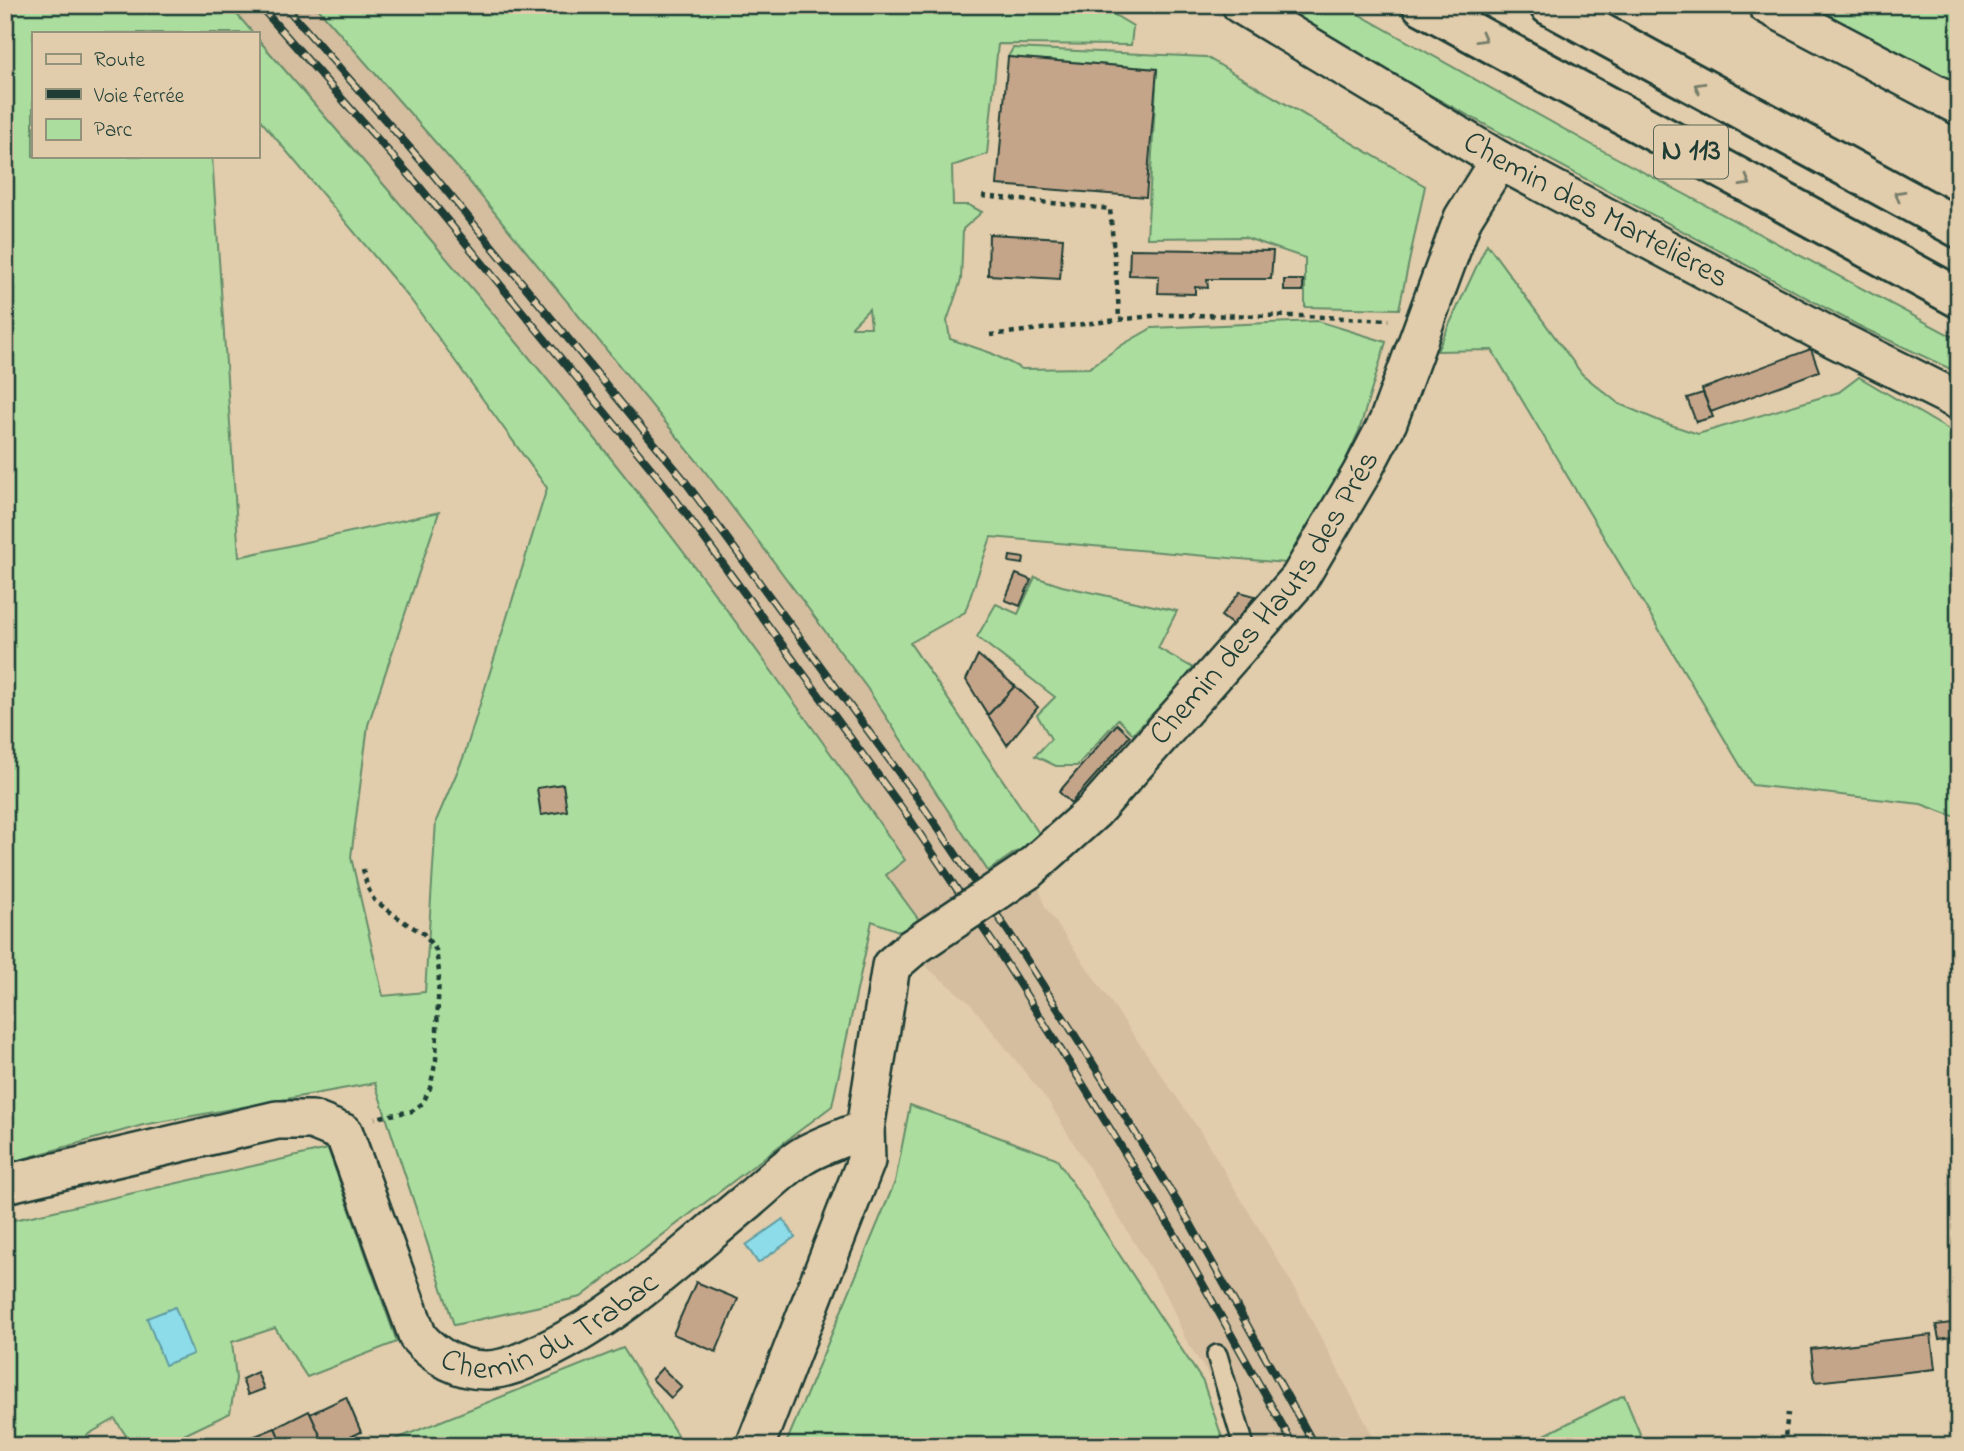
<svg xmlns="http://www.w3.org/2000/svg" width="1964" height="1451" font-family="'Indie Flower',sans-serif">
	<rect width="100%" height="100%" fill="#e1ccab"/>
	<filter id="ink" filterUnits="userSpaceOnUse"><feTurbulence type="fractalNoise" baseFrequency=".0143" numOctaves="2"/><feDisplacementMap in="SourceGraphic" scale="14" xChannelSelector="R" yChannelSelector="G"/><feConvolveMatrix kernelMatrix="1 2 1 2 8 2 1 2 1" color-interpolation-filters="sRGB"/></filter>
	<g filter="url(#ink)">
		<g fill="#d5bd9f">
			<polygon points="229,5 315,5 349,42 464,175 697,461 768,554 867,688 988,871 919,920 886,875 905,859 807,718 704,578 586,427 503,326 257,38 257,33 253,33"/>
			<polygon points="1038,885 1045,907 1200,1131 1294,1287 1378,1446 1254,1446 1186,1340 1167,1296 1048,1101 970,1003 924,965"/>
		</g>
		<g fill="#abdd9e" stroke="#658d69" stroke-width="2" fill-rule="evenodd">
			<path d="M5,5H229L253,33H33V156H212L239,557L439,512L368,725L351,857L383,996L425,992L436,821L464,756L547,488L411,300L257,116V38C368,166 479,294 585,426C698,566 803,712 905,860L886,875L919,920L901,932L872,921L832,1106L581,1297L454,1325L375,1083L143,1125L5,1164Z"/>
			<path d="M315,5H1098L1133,26L1131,45L998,44L987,154L952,166L953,205H969L982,212L963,229L961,280L947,321L950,339L991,353L1022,369L1089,368L1122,345L1152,328L1318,321L1386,342L1359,431L1326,503L1286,563L991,537L965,612L910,643L1042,838L1014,853L988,871L867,688L768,554L697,461L464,175ZM869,309L871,327H852V326Z"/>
			<polygon points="1269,5 1342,5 1596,147 1959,340 1959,373 1861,327 1404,81"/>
			<polygon points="1805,5 1959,5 1959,84"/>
			<polygon points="1013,48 1206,57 1425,186 1399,309 1305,307 1305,258 1244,237 1147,238 1157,69 1008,57"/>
			<polygon points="1487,244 1582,374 1619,404 1662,422 1698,434 1839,392 1859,377 1959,436 1959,818 1921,804 1752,785 1492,350 1437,351"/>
			<polygon points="1035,577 1062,586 1177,611 1158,648 1195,669 1133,734 1118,719 1077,766 1056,766 1035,756 1051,739 1037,715 1055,697 977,637 996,604 1018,614"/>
			<polygon points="910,1105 1056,1158 1203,1382 1225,1446 785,1446 895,1182"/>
			<polygon points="328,1149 397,1342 307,1377 275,1328 232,1342 236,1379 230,1413 161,1446 133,1446 115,1419 87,1435 91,1446 5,1446 5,1222"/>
			<polygon points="623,1348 684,1446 393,1446 391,1441"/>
			<polygon points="1624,1395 1645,1446 1523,1446"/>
		</g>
		<g fill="#8ddce9" stroke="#619ca1" stroke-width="2">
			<polygon points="783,1219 795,1237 758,1263 746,1245"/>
			<polygon points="175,1307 193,1354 165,1365 147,1318"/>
		</g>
		<g fill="#c5a589" stroke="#1f3d34" stroke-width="2">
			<polygon points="1008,57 1157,69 1146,197 997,185"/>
			<polygon points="989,234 1063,238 1060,279 988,275"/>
			<polygon points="1130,249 1273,251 1271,279 1207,279 1208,288 1195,287 1195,294 1158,293 1159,276 1129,275"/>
			<rect x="1284" y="280" width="19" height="11"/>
			<polygon points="1811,349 1819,371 1711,412 1702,389"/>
			<polygon points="1703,393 1713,417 1696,422 1687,398"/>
			<polygon points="1010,556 1024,558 1023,564 1009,562"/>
			<polygon points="1016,574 1031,580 1020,606 1005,600"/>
			<polygon points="1240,592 1255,596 1233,625 1221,616"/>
			<polygon points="978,655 1015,686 988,715 966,680"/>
			<polygon points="1015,686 1038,707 1007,745 988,715"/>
			<polygon points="1117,724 1130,736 1071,803 1059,792"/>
			<polygon points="563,784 567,811 541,815 537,788"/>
			<polygon points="696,1282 738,1299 716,1352 673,1334"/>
			<polygon points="1959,1322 1959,1336 1939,1339 1936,1325"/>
			<polygon points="1931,1335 1935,1369 1815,1382 1811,1349"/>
			<polygon points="662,1368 682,1387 671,1398 652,1379"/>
			<polygon points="257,1372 264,1389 248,1395 242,1379"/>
			<polygon points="346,1397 361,1432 332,1446 325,1446 310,1414"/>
			<polygon points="309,1411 325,1446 283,1446 275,1428"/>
			<polygon points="275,1428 283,1446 253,1446 250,1438"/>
			<polygon points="250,1438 253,1446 234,1446"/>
		</g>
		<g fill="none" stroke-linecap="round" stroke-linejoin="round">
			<defs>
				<polyline id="service" points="1217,1355 1244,1446"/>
				<g id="minor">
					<path id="s1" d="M1241,5L1499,160L1833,338L1959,401"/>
					<polyline points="1767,5 1959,106"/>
					<path id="s2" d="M1027,871L1094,811L1299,579L1361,474L1388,422L1463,218L1499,160"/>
					<path id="s3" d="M5,1184L277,1120H312L344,1133L418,1337C435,1357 461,1371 488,1370C508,1369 526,1360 543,1352C619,1316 680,1257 744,1204C763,1189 781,1170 801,1157C818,1146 846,1137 865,1129"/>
					<polyline points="755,1446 866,1161 865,1129 891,966 912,948"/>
				</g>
				<g id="trunk">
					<polyline points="1422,5 1959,298"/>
					<polyline points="1549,5 1959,228"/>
				</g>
			</defs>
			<use href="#service" stroke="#1f3d34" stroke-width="24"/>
			<use href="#minor" stroke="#1f3d34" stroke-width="42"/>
			<use href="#trunk" stroke="#1f3d34" stroke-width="44"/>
			<g stroke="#1f3d34" stroke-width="4.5" stroke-dasharray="5 5" stroke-linecap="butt">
				<polyline points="982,196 1110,209 1118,296 1119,320"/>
				<polyline points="990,335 1160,315 1302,316 1389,320"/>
				<polyline points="363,869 367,886 374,900 407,924 423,933 436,950 439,972 436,1060 430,1088 423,1103 412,1111 375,1118"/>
				<polyline points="1784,1446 1788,1413"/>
			</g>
			<use href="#service" stroke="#e1ccab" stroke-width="19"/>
			<use href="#minor" stroke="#e1ccab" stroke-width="37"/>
			<use href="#trunk" stroke="#e1ccab" stroke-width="38"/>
			<defs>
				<g id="rail">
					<polyline points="259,5 419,186 668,489 907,815 995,946 1085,1088 1174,1233 1294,1446"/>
					<polyline points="284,5 431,172 682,477 921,803 1010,934 1102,1078 1190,1223 1315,1446"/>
				</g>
			</defs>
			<use href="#rail" stroke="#1f3d34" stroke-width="8"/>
			<use href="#rail" stroke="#e1ccab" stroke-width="5" stroke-dasharray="16" stroke-linecap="butt"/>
			<defs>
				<polyline id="minor-bridge" points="912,948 1027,871"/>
			</defs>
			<use href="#minor-bridge" stroke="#1f3d34" stroke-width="42" stroke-linecap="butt"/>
			<use href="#minor-bridge" stroke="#e1ccab" stroke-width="37"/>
		</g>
		<defs><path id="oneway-chevron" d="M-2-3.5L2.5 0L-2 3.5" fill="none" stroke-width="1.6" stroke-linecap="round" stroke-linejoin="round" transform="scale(1.75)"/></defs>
		<g stroke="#767d6a">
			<use href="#oneway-chevron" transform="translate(1482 38) rotate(29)"/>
			<use href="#oneway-chevron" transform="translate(1699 87) rotate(-151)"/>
			<use href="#oneway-chevron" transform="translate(1746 182) rotate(29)"/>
			<use href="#oneway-chevron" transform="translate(1899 195) rotate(-151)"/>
		</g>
	</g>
	<g text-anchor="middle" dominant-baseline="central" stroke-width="7" stroke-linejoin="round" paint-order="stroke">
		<rect fill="#e1ccab" stroke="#596858" stroke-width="2" x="1654" y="125.5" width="74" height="53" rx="5"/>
		<g font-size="30" font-weight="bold" fill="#1f3d34">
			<text x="1691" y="152">N 113</text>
		</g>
		<g font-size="32" fill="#1f3d34" stroke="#e1ccab">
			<text stroke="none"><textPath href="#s1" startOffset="410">Chemin des Martelières</textPath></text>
			<text stroke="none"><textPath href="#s2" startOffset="364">Chemin des Hauts des Prés</textPath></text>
			<text stroke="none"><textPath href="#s3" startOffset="718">Chemin du Trabac</textPath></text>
		</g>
	</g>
	<rect width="1964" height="1451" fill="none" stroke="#e1ccab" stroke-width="28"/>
	<rect x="14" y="14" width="1936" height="1423" fill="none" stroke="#1f3d34" stroke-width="2.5" filter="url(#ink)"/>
	<rect x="32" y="32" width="228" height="126" fill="#e1ccab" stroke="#93937b" stroke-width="2"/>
	<rect x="46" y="54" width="35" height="10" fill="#e1ccab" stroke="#93937b" stroke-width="2"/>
	<text x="94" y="66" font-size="21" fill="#1f3d34">Route</text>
	<rect x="46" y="89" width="35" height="10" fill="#1f3d34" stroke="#93937b" stroke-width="2"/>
	<text x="94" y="102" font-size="21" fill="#1f3d34">Voie ferrée</text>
	<rect x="46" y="119" width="35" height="21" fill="#abdd9e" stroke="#93937b" stroke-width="2"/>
	<text x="94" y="136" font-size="21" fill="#1f3d34">Parc</text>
</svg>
